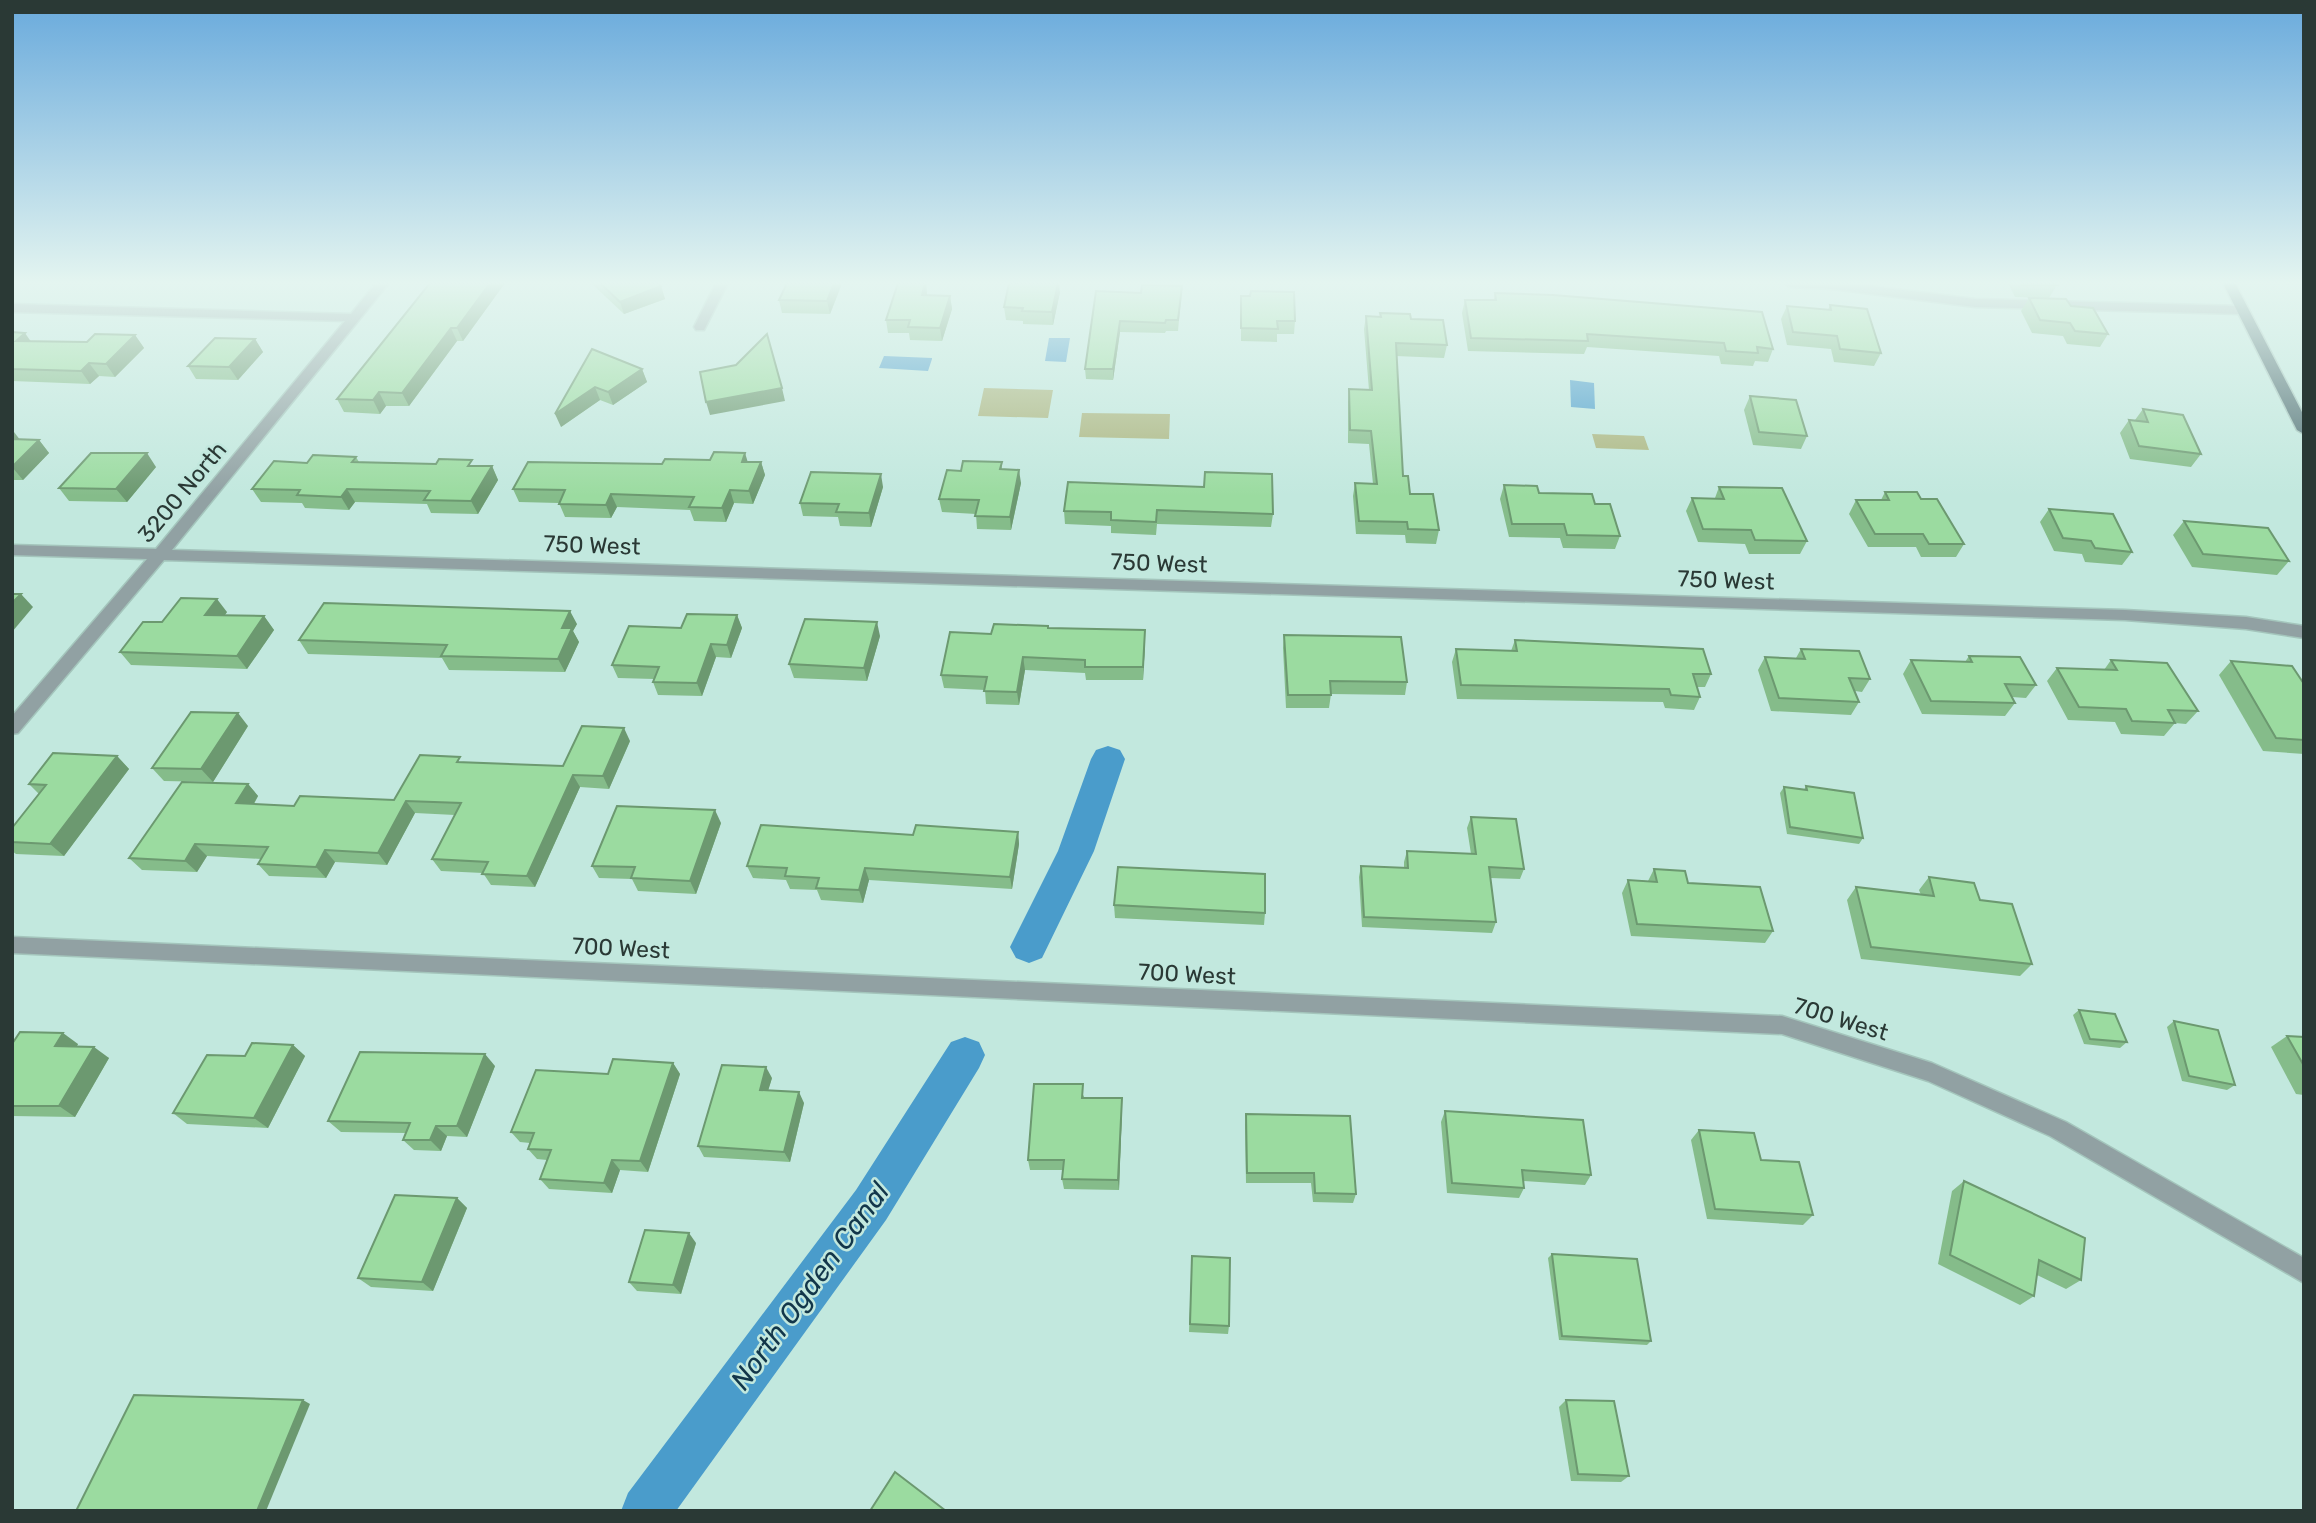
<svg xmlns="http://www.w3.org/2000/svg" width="2316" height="1523" font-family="Rubik,sans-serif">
	<rect width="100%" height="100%" fill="#c2e8de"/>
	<g fill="#aab47d">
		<polygon points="984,388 1053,390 1048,418 978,416"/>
		<polygon points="1082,413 1170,414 1169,439 1079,437"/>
		<polygon points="1592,434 1644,436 1649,450 1596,448"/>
	</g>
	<g fill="#4a9ccb">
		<polygon points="1049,338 1070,338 1066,362 1045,361"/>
		<polygon points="884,356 932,358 932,359 928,371 879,368"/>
		<polygon points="1570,380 1594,383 1595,409 1571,407"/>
	</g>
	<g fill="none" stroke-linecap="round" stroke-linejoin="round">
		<g fill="#4a9ccb" fill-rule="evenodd">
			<polygon points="1108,746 1120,750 1125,759 1094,851 1042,958 1029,963 1016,958 1010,947 1058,851 1091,759 1096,750"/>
			<polygon points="965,1037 979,1042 985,1055 979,1068 886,1220 676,1511 621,1511 628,1493 856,1190 951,1042"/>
		</g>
		<defs>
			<g id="minor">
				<polygon points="376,283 389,283 172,550 2125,610 2246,617 2304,626 2304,638 2246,629 2125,620 164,560 18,733 12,734 12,716 147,559 12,555 12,545 156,549 345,321 12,312 12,304 351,314"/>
				<polygon points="716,283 728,283 704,330 696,330 694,327"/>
				<polygon points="1784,283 1847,283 1975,299 2241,306 2247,310 2241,314 1975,307 1832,289 1790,287"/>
				<polygon points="12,937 1782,1016 1932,1063 2066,1122 2304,1258 2304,1283 2050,1136 1928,1081 1782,1034 12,953"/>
			</g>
			<polygon id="major" points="2223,283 2235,283 2304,416 2304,434 2297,430"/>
		</defs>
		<use href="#minor" stroke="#a4c5bc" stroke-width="3"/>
		<use href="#major" stroke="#a4c5bc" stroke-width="3"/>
		<use href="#minor" fill="#91a1a3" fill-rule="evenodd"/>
		<use href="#major" fill="#4f6e72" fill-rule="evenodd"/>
	</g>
	<g fill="#85bc8a">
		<polygon points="505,283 463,341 457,341 409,406 386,406 380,414 344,412 337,399"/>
		<polygon points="591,283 658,283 661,286 665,299 624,314"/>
		<polygon points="926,283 927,295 950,296 952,309 942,341 910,340 909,333 888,333 886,320"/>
		<polygon points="2008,283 2055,283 2057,285 2049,298 2015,297"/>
		<polygon points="841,286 830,314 782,313 779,300"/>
		<polygon points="1182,286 1178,331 1166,331 1165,333 1120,332 1113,380 1086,379 1085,369 1141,293"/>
		<polygon points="1060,292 1053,325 1023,324 1023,321 1006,320 1004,307"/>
		<polygon points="1495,293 1773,349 1768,362 1755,361 1753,366 1721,364 1719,356 1587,347 1584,354 1468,351 1462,313 1465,300 1494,300"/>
		<polygon points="1241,296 1295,321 1294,334 1277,334 1277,342 1241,341"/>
		<polygon points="2029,298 2071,306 2108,334 2100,347 2067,344 2063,336 2032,333 2021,311"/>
		<polygon points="1830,305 1881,353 1874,366 1834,362 1831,349 1787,345 1781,319 1787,306 1828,310"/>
		<polygon points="1380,313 1411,319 1447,345 1444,358 1396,356 1403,476 1410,494 1439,530 1436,544 1406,543 1405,535 1356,534 1353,496 1355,483 1373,484 1369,444 1348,443 1348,402 1349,389 1369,390 1364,329 1366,316 1380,317"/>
		<polygon points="12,332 31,341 87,342 135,335 144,348 115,377 99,376 90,384 12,381"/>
		<polygon points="255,339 263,352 238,380 196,379 188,366"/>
		<polygon points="592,349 642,369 647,382 613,405 600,400 561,427"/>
		<polygon points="1750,396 1807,436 1801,449 1753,445 1744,410"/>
		<polygon points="2143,409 2201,454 2191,467 2130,459 2120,433 2129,420 2135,420"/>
		<polygon points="12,432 19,439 39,440 49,453 23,480 12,480"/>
		<polygon points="356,457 359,462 492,466 498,480 478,514 431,513 427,504 355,502 349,510 305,508 302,503 261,502 252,489 307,463"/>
		<polygon points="748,462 761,462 765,475 753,504 734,503 726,522 694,521 690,510 617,507 611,518 565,517 559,503 519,502 513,489 662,464"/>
		<polygon points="1002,462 1002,470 1021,483 1011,530 977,529 976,514 942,512 939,499 961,471"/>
		<polygon points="156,467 127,502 69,501 59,488"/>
		<polygon points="1068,482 1273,514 1271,527 1157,524 1156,535 1111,533 1111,526 1065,524 1064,511"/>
		<polygon points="1504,485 1595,504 1620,536 1615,549 1563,548 1560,538 1509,537 1500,499"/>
		<polygon points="883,487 871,527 840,526 838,517 803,516 800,503"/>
		<polygon points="1719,487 1807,541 1800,554 1749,554 1745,544 1698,542 1686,511 1692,498 1715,498"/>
		<polygon points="1885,492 1921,499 1964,544 1956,557 1921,557 1916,547 1868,547 1849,514 1856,500 1881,500"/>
		<polygon points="2049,509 2132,552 2122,565 2085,562 2082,554 2054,551 2040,522"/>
		<polygon points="2184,521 2289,561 2277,575 2192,567 2173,535"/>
		<polygon points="227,612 224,616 264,616 274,630 247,669 131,665 120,652 162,622"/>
		<polygon points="737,615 742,628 731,658 716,657 702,696 658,695 653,682 654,679 618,678 612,665 681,628"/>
		<polygon points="577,624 573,631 579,642 565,672 449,670 442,658 308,654 299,640"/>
		<polygon points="1048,628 1145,643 1143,680 1086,680 1085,673 1025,670 1019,705 986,704 985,690 944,688 941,675 991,634"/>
		<polygon points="1284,635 1407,682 1405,695 1331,694 1329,708 1286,708 1283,648"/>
		<polygon points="880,636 867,681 794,678 789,664"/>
		<polygon points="1515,640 1711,674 1705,687 1697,687 1700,697 1694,710 1665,708 1663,702 1457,699 1452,662 1456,649 1511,651"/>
		<polygon points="1801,649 1870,679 1862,692 1855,691 1859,702 1851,715 1771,711 1758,670 1765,657 1796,658"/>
		<polygon points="1969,656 2036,685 2026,698 2012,697 2015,703 2005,716 1922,714 1903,674 1911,660 1965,662"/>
		<polygon points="2111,660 2198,711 2186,724 2175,723 2164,736 2121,734 2115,722 2068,720 2047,681 2057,668 2104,670"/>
		<polygon points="2231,661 2304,684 2304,754 2263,751 2219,675"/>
		<polygon points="248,726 213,782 164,781 152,768"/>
		<polygon points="630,741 609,789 580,787 535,887 491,885 483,873 441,871 432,859 455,815 415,813 387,865 335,862 326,878 269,876 258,864 261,859 207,856 197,872 142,870 129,858 248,784 258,796 254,804 294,806 394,800 463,762 563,766"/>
		<polygon points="117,756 129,769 64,856 16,854 12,851 12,828 39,794 29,784"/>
		<polygon points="1806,786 1863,838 1859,844 1787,834 1780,793 1784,787 1804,790"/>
		<polygon points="1471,817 1524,869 1520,879 1490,878 1496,922 1492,933 1362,927 1359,877 1361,866 1404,868 1404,862 1407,851 1471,854 1467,828"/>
		<polygon points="721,823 696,894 638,891 632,879 599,878 592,866"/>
		<polygon points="1018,832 1019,844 1012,889 869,880 863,903 821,900 817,890 790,889 786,880 753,878 747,866 913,835"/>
		<polygon points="1654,869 1688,883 1773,931 1765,943 1631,936 1622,893 1628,880 1648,881"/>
		<polygon points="1929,877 1980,900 2032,964 2020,976 1861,959 1847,900 1856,887 1921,895 1919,890"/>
		<polygon points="1114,905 1265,913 1264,925 1115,918"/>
		<polygon points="2079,1010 2127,1042 2120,1048 2084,1044 2073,1015"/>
		<polygon points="2174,1021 2235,1085 2227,1090 2182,1081 2167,1027"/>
		<polygon points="2287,1036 2304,1037 2304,1095 2296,1094 2271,1047"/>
		<polygon points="12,1044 78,1044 77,1046 109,1058 75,1117 12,1116"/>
		<polygon points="293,1045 305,1056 268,1128 187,1124 173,1113 245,1056"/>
		<polygon points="673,1063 680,1074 648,1172 620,1170 612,1193 549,1189 540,1179 547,1160 537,1159 528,1149 530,1143 520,1142 511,1132 608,1074"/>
		<polygon points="495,1066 467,1137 447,1136 441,1151 414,1150 403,1140 406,1133 341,1132 328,1121"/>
		<polygon points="772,1078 768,1090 804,1103 790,1162 704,1157 698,1146"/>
		<polygon points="1084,1095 1084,1098 1122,1109 1119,1190 1064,1189 1062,1179 1063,1170 1030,1170 1028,1160"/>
		<polygon points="1445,1111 1591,1175 1585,1185 1523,1181 1524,1188 1519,1198 1447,1193 1441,1122"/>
		<polygon points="1246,1114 1356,1194 1353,1203 1313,1202 1311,1183 1246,1183 1245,1125"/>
		<polygon points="1699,1130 1761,1160 1813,1215 1803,1225 1707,1219 1691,1140"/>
		<polygon points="1964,1181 2081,1280 2066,1289 2037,1275 2034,1296 2020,1305 1938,1264 1952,1191"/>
		<polygon points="457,1198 467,1208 433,1291 371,1287 358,1278"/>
		<polygon points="696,1243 681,1294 637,1291 629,1282"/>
		<polygon points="1552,1254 1651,1341 1647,1345 1559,1340 1548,1258"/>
		<polygon points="1192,1256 1229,1326 1228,1334 1189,1332"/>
		<polygon points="1566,1400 1629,1476 1621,1482 1571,1481 1559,1407"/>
	</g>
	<g fill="#6c9970">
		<polygon points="490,283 505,283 463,341 457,328"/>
		<polygon points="834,283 841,283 841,286 830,314 827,301"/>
		<polygon points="926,283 927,295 922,295"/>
		<polygon points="1058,283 1059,283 1060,292 1053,325 1052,312"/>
		<polygon points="661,286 665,299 624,314 620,302"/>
		<polygon points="950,296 952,309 942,341 940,328"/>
		<polygon points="1120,321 1120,332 1113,380 1113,369"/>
		<polygon points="451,328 457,341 409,406 402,393"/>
		<polygon points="25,333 34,346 16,341"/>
		<polygon points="135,335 144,348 115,377 106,364"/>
		<polygon points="255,339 263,352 238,380 229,367"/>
		<polygon points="89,363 99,376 90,384 81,371"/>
		<polygon points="642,369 647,382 613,405 608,392"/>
		<polygon points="595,387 600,400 561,427 555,414"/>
		<polygon points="782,388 785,401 710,415 706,402"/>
		<polygon points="379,392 386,406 380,414 373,400"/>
		<polygon points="14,432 24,445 12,446 12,434"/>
		<polygon points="39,440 49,453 23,480 12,467"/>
		<polygon points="147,453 156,467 127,502 116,489"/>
		<polygon points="745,453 749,466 742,462"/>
		<polygon points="761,462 765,475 753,504 749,491"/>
		<polygon points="492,466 498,480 478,514 471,501"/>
		<polygon points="1019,470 1021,483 1011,530 1010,517"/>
		<polygon points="881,474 883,487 871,527 869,513"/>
		<polygon points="347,489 355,502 349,510 341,497"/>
		<polygon points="730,490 734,503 726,522 722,508"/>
		<polygon points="611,494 617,507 611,518 606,505"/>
		<polygon points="21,594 33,607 12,632 12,603"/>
		<polygon points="217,599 227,612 215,629 205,615"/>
		<polygon points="570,611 577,624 573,631 579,642 565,672 558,659 562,628"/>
		<polygon points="737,615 742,628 731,658 727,645"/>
		<polygon points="264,616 274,630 247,669 237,656"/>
		<polygon points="877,622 880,636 867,681 864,668"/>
		<polygon points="1145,630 1145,643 1143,680 1143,667"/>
		<polygon points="711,644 716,657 702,696 697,683"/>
		<polygon points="1023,657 1025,670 1019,705 1017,692"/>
		<polygon points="238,713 248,726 213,782 201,769"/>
		<polygon points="624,728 630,741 609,789 603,776"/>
		<polygon points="117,756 129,769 64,856 50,844"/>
		<polygon points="573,775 580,787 535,887 527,876"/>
		<polygon points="248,784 258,796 247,815 236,803"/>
		<polygon points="406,801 415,813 387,865 378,853"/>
		<polygon points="715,810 721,823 696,894 690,881"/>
		<polygon points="1018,832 1019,844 1012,889 1010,877"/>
		<polygon points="195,844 207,856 197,872 185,861"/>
		<polygon points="325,850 335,862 326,878 316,867"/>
		<polygon points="865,868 869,880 863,903 859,890"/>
		<polygon points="63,1033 78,1044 71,1057 55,1046"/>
		<polygon points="293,1045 305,1056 268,1128 254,1118"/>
		<polygon points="94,1047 109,1058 75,1117 59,1106"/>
		<polygon points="485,1054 495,1066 467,1137 457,1126"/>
		<polygon points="673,1063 680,1074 648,1172 640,1161"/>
		<polygon points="766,1067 772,1078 765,1101 760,1090"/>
		<polygon points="799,1092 804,1103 790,1162 784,1152"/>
		<polygon points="1122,1098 1122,1109 1119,1190 1118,1180"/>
		<polygon points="436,1126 447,1136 441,1151 430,1140"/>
		<polygon points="612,1160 620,1170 612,1193 604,1183"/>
		<polygon points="457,1198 467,1208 433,1291 422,1282"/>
		<polygon points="689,1233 696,1243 681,1294 673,1285"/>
		<polygon points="303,1400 310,1404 266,1511 257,1511"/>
	</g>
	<g fill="#9bdba0" stroke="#6c9970" stroke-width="2">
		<polygon points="430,283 490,283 457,328 451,328 402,393 379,392 373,400 337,399"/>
		<polygon points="600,283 658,283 661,286 620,302"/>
		<polygon points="787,283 834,283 827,301 779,300"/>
		<polygon points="898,283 925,283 922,295 950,296 940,328 908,327 910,320 886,320"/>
		<polygon points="1009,283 1058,283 1052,312 1022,311 1023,308 1004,307"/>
		<polygon points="2021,283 2055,283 2057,285 2022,285"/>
		<polygon points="1142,285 1182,286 1178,320 1166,320 1165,323 1120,321 1113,369 1085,369 1096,291 1141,293"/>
		<polygon points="1251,291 1294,292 1295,321 1277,321 1278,329 1241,328 1241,296 1250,296"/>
		<polygon points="1495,293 1553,295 1762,312 1773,349 1757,347 1758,353 1726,351 1724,343 1587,334 1588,341 1471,338 1465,300 1496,300"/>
		<polygon points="2029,298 2066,299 2071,306 2093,308 2108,334 2075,331 2070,323 2040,320"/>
		<polygon points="1830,305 1867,309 1881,353 1840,349 1837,336 1793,332 1787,306 1831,310"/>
		<polygon points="1380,313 1410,314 1411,319 1443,320 1447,345 1396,343 1403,476 1408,476 1410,494 1433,494 1439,530 1408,529 1407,522 1359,521 1355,483 1377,484 1371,431 1350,430 1349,389 1372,390 1366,316 1381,317"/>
		<polygon points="12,332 25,333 16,341 87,342 95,334 135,335 106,364 89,363 81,371 12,369"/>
		<polygon points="767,334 782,388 706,402 700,372 736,365"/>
		<polygon points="215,338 255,339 229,367 188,366"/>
		<polygon points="592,349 642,369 608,392 595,387 555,414"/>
		<polygon points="1750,396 1796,400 1807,436 1759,432"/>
		<polygon points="2143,409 2183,415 2201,454 2139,446 2129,420 2148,422"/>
		<polygon points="12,439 39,440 12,467"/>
		<polygon points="714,452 745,453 742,462 761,462 749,491 730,490 722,508 689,507 694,497 611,494 606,505 559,504 565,490 513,489 528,462 662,464 665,459 710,460"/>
		<polygon points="91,453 147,453 116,489 59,488"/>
		<polygon points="313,455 356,457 352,462 436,464 439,459 472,460 468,466 492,466 471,501 424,500 430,491 347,489 341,497 297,495 300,490 252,489 274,461 307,463"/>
		<polygon points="963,461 1002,462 1000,469 1019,470 1010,517 975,516 979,500 939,499 947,470 961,471"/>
		<polygon points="811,472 881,474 869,513 836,512 839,504 800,503"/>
		<polygon points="1205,472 1272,474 1273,514 1157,510 1156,522 1111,520 1111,512 1064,511 1068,482 1204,487"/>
		<polygon points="1504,485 1537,486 1539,493 1592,494 1595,504 1610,504 1620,536 1567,535 1564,524 1512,524"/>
		<polygon points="1719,487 1782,488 1807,541 1755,540 1751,530 1703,529 1692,498 1724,499"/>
		<polygon points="1885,492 1917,492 1921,499 1937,499 1964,544 1929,544 1923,534 1875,534 1856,500 1889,500"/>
		<polygon points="2049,509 2113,514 2132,552 2095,548 2091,541 2063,538"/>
		<polygon points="2184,521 2268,528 2289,561 2203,554"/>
		<polygon points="12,594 21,594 12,603"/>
		<polygon points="181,598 217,599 205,615 264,616 237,656 120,652 143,622 162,622"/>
		<polygon points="324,603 570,611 562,628 572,628 558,659 441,656 447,645 299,640"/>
		<polygon points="687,614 737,615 727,645 711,644 697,683 653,682 659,667 612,665 629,626 681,628"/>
		<polygon points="805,619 877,622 864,668 789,664"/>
		<polygon points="994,624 1048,626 1048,628 1145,630 1143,667 1085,667 1085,660 1023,657 1017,692 984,691 987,677 941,675 950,632 991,634"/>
		<polygon points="1284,635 1401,637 1407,682 1330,681 1331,695 1288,695"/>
		<polygon points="1515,640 1703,649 1711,674 1693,674 1700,697 1671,695 1669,689 1461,685 1456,649 1517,651"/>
		<polygon points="1801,649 1859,651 1870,679 1849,678 1859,702 1779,698 1765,657 1805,659"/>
		<polygon points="1969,656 2020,657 2036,685 2005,684 2015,703 1931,701 1911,660 1972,662"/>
		<polygon points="2111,660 2167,663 2198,711 2168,710 2175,723 2132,721 2126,709 2079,707 2057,668 2117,670"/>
		<polygon points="2231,661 2292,666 2304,684 2304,740 2276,738"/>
		<polygon points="191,712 238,713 201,769 152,768"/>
		<polygon points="582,726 624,728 603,776 573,775 527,876 482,874 488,862 432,859 461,803 406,801 378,853 325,850 316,867 258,864 268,847 195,844 185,861 129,858 182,782 248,784 236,803 294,806 300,796 394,800 420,755 460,757 457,762 563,766"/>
		<polygon points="53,753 117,756 50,844 12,842 12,828 46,785 29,784"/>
		<polygon points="1806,786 1854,793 1863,838 1790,827 1784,787 1807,790"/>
		<polygon points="617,806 715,810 690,881 631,878 635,867 592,866"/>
		<polygon points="1471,817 1516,819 1524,869 1489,867 1496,922 1364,917 1361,866 1408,868 1407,851 1476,854"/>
		<polygon points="761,825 913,835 916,825 1018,832 1010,877 865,868 859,890 816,888 819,878 785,876 787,868 747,866"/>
		<polygon points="1118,867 1265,874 1265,913 1114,905"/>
		<polygon points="1654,869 1685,871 1688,883 1760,887 1773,931 1637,924 1628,880 1657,882"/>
		<polygon points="1929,877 1974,883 1980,900 2012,904 2032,964 1871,947 1856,887 1934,896"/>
		<polygon points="2079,1010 2115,1014 2127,1042 2090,1039"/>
		<polygon points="2174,1021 2218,1030 2235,1085 2189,1076"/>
		<polygon points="20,1032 63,1033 55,1046 94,1047 59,1106 12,1106 12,1044"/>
		<polygon points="2287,1036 2304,1037 2304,1066"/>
		<polygon points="252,1043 293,1045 254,1118 173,1113 207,1055 245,1056"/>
		<polygon points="360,1052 485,1054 457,1126 436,1126 430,1140 403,1140 410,1123 328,1121"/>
		<polygon points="613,1059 673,1063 640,1161 612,1160 604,1183 540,1179 551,1150 528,1149 534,1133 511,1132 536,1070 608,1074"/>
		<polygon points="722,1065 766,1067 760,1090 799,1092 784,1152 698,1146"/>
		<polygon points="1034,1084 1083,1084 1082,1098 1122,1098 1118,1180 1062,1179 1064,1160 1028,1160"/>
		<polygon points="1445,1111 1583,1120 1591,1175 1522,1170 1524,1188 1452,1183"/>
		<polygon points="1246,1114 1350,1116 1356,1194 1315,1193 1314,1173 1247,1173"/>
		<polygon points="1699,1130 1754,1133 1761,1160 1799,1162 1813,1215 1715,1209"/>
		<polygon points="1964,1181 2085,1238 2081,1280 2039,1260 2034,1296 1950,1255"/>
		<polygon points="395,1195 457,1198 422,1282 358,1278"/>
		<polygon points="645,1230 689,1233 673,1285 629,1282"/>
		<polygon points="1552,1254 1637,1259 1651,1341 1562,1336"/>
		<polygon points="1192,1256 1230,1258 1229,1326 1190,1324"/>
		<polygon points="134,1395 303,1400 257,1511 76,1511"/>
		<polygon points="1566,1400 1614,1401 1629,1476 1578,1474"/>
		<polygon points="895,1472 946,1511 870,1511"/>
	</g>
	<linearGradient id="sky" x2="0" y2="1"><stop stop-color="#69aadc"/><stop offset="0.57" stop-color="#e4f5f0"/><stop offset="1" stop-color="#e4f5f0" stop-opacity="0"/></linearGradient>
	<rect width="2316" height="496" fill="url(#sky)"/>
	<g text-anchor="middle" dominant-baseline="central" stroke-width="5" stroke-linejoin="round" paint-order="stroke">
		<g font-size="23" fill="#2a3935" stroke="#c2e8de">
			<text transform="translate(182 492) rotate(-50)">3200 North</text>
			<text transform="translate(592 545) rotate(2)">750 West</text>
			<text transform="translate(1159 563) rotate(2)">750 West</text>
			<text transform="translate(1726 580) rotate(2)">750 West</text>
			<text transform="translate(621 948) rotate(3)">700 West</text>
			<text transform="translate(1187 974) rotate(3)">700 West</text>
			<text transform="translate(1841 1019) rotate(17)">700 West</text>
		</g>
		<g font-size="28" font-style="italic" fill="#12364a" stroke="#c2e8de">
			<text transform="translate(810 1286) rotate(-54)">North Ogden Canal</text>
		</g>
	</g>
	<rect width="2316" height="1523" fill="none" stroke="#2a3935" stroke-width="28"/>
</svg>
